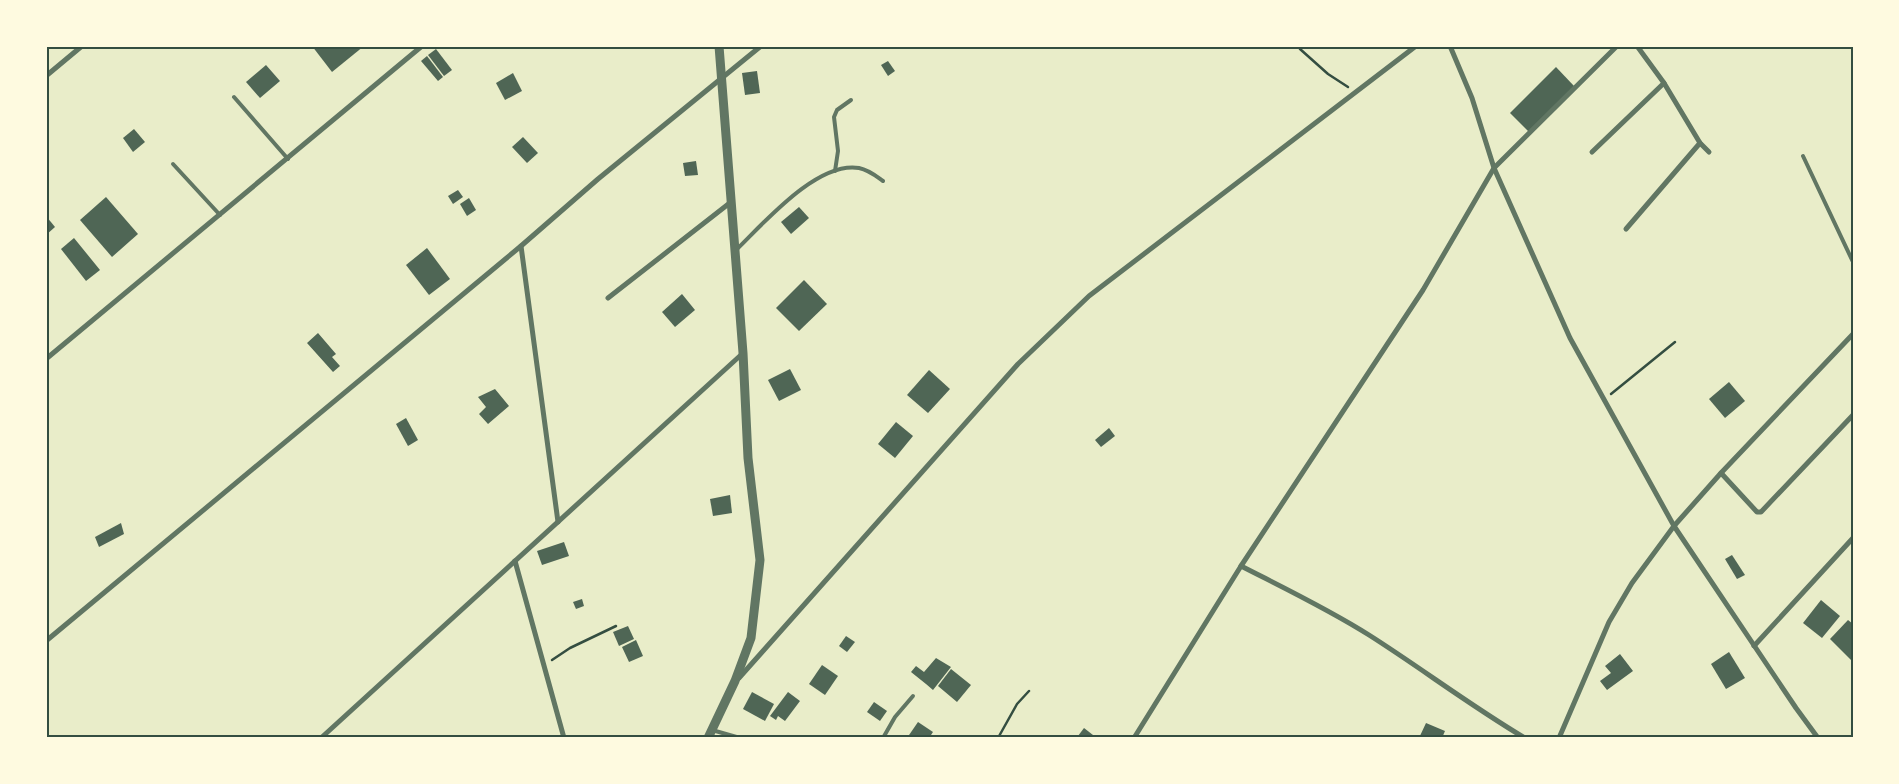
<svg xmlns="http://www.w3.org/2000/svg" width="1899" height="784" font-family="Spectral,serif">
	<rect width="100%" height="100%" fill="#e9edc9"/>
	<g fill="#4f6655">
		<polygon points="312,46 364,46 332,72"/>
		<polygon points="436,49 452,70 444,76 428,55"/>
		<polygon points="427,56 443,77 438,81 421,61"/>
		<polygon points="888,61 895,71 888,76 881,65"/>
		<polygon points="266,65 280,81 260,98 246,82"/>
		<polygon points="1556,67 1574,86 1530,133 1510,113"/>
		<polygon points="757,71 760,93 745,95 742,73"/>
		<polygon points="513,73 522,91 505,100 496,83"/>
		<polygon points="134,129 145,142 133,152 123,138"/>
		<polygon points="523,137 538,153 527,163 512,147"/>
		<polygon points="696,161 698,175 685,176 683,163"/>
		<polygon points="458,190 463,197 453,204 448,196"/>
		<polygon points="106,197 138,234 112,257 80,220"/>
		<polygon points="469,198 476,210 467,216 460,204"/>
		<polygon points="799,207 809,218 791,234 781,222"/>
		<polygon points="46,216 55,227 46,235"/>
		<polygon points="74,238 100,270 86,281 61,249"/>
		<polygon points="427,248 450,279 429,295 406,265"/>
		<polygon points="804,280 827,304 799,331 776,308"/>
		<polygon points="682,294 695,310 675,327 662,312"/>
		<polygon points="318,333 336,354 332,357 340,366 333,372 307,343"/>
		<polygon points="790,369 801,390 779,401 768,380"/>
		<polygon points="929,370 950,389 928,413 907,395"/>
		<polygon points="1729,382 1745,401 1725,418 1709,399"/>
		<polygon points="495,389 509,406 488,424 479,414 486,407 478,397"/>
		<polygon points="406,418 418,440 408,446 396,424"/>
		<polygon points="896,422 913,436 895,458 878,444"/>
		<polygon points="1109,428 1115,436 1101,447 1095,440"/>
		<polygon points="730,495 732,513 713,516 710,499"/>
		<polygon points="121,523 124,534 99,547 95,537"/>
		<polygon points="564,542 569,556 542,565 537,551"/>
		<polygon points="1732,555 1745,575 1737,579 1725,559"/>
		<polygon points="582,599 584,606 576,609 573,602"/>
		<polygon points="1821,600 1840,616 1822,638 1803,623"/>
		<polygon points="1848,620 1853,624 1853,658 1851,660 1830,639"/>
		<polygon points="628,626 634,639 619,646 613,632"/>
		<polygon points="846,636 855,642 847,652 839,646"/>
		<polygon points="636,640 643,656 629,662 622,647"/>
		<polygon points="1729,652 1745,678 1726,689 1711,664"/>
		<polygon points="1620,654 1633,671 1607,690 1600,681 1611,673 1605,666"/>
		<polygon points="936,658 951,667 933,690 926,684 937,671 926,684 911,672 916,666 924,672"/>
		<polygon points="822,665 838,676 825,695 809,684"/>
		<polygon points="951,669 971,685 957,702 938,686"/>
		<polygon points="752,692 774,704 765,721 743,709"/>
		<polygon points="788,692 800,701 785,721 778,716 776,720 770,716"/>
		<polygon points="874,702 887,711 880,721 867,712"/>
		<polygon points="918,722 933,732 929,738 907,738"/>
		<polygon points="1426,723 1445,731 1442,738 1419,738"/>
		<polygon points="1084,728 1093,735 1091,738 1078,736"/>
	</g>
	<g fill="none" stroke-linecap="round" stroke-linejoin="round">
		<g stroke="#344e41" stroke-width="2.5">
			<polyline points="1300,49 1328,74 1348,87"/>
			<polyline points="1611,394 1675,342"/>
			<polyline points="552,660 570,648 616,626"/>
			<polyline points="998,738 1017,704 1029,691"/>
		</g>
		<g stroke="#617663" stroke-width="4">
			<polyline points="234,97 288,159"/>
			<polyline points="1803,156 1853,262"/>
			<polyline points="173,164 220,215"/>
			<polyline points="835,171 838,151 834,117 837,110 851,100"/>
			<path d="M736,250C764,223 817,161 859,168C869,170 876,176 883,181"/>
			<polyline points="712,730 740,738"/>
			<polyline points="883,738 895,717 913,696"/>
		</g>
		<g stroke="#617663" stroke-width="5">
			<polyline points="1450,46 1472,98 1494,168 1570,338 1674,526 1796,708 1818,738"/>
			<polyline points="1637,46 1664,83 1700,143 1709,152"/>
			<polyline points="46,76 82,46"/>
			<polyline points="1592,152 1664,83"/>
			<polyline points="1626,229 1700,143"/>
			<polyline points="521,246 558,522"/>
			<polyline points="608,298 731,202"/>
			<polyline points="46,359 422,46"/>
			<polyline points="1721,473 1757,512 1761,512 1853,415"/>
			<polyline points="515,561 564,738"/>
			<path d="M1241,566C1284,588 1328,609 1369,635C1421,668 1471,706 1525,738"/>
			<polyline points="46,641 521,246 598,179 761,46"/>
			<polyline points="1754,646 1853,538"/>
			<polyline points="739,678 1018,364 1089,296 1416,46"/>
			<polyline points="321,738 742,354"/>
			<polyline points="1134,738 1241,566 1423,290 1494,168 1617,46"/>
			<polyline points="1559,738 1609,622 1632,583 1674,526 1721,473 1853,334"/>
		</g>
		<polyline stroke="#617663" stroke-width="9" points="708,738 735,681 751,638 760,560 748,458 743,353 719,46"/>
	</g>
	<rect width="1899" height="784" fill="none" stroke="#fefae0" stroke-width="95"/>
	<rect x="48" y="48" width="1804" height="688" fill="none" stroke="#344e41" stroke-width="2"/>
</svg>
